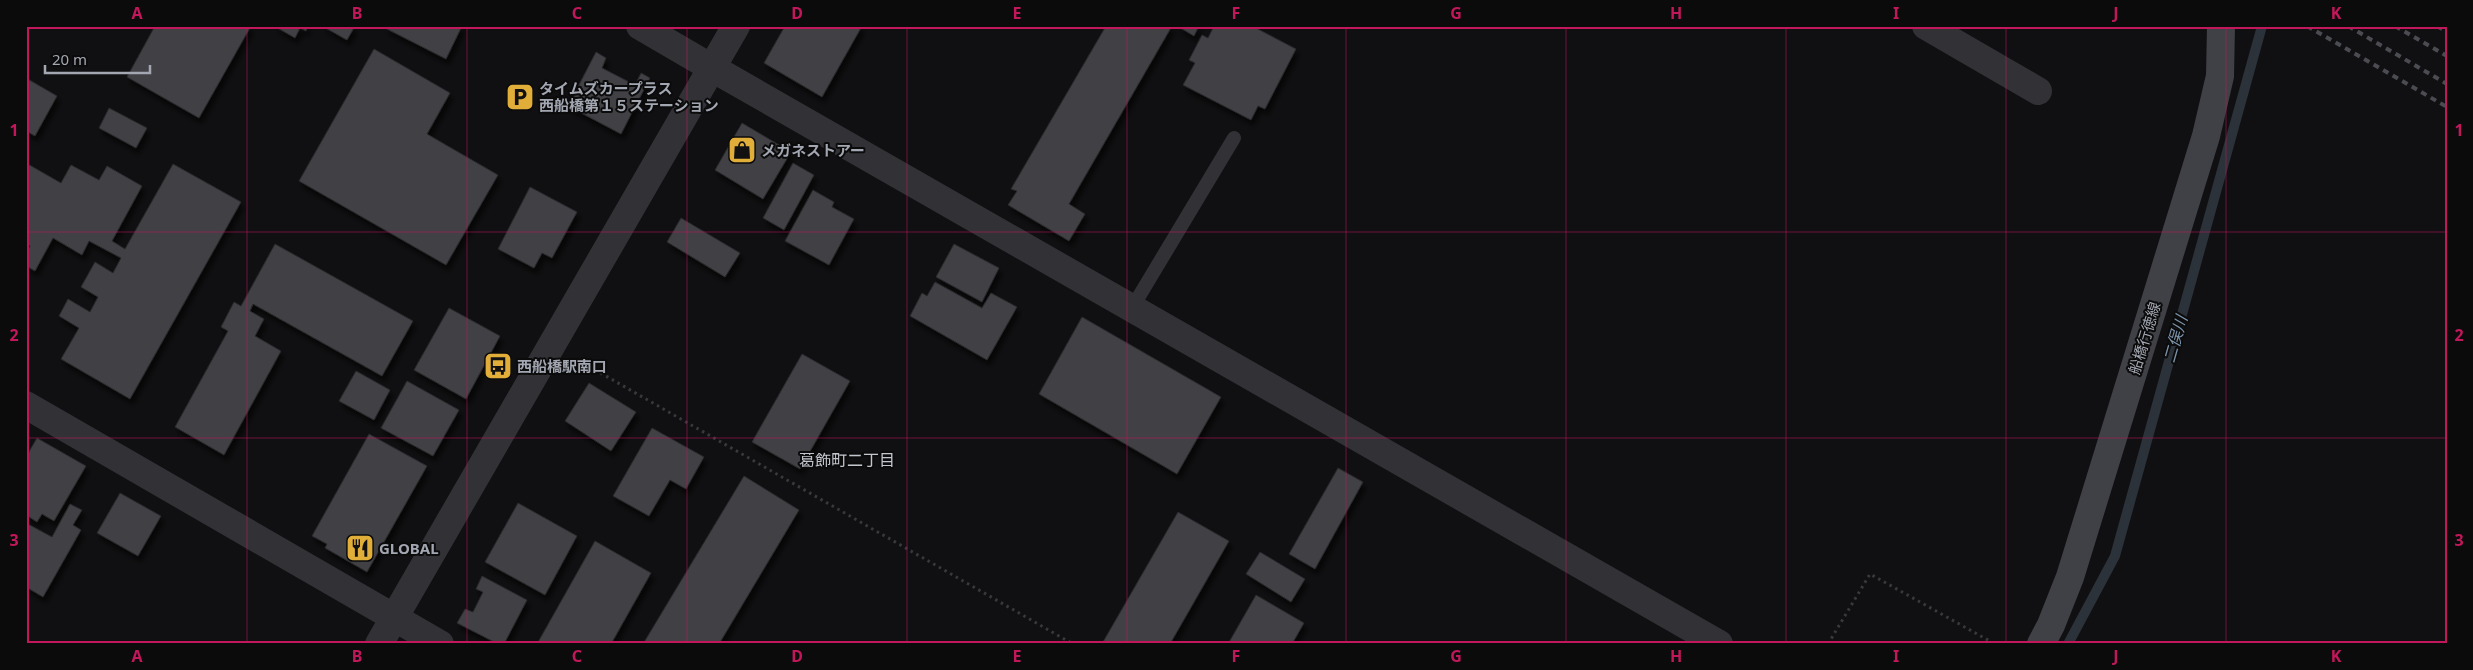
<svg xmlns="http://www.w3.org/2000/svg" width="2473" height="670" font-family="'Noto Sans','Noto Sans JP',sans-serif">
	<defs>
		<filter id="shadow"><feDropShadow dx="3" dy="5.5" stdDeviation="2.5" flood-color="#0009"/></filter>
	</defs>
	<rect width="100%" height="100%" fill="#101012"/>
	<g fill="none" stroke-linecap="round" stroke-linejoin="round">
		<polyline stroke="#2b3239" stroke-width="10" points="2068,644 2115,556 2262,26"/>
	</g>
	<g fill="#3f4044" stroke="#2b2a2d" filter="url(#shadow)">
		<polygon points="155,26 251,26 199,118 127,77"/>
		<polygon points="274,26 308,26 306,31 300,28 295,38"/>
		<polygon points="322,26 355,26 347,40"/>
		<polygon points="386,26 462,26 446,59 385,28"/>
		<polygon points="785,26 862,26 822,97 764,63"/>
		<polygon points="1106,26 1172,26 1069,204 1085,214 1069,241 1008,205 1017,191 1011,189"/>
		<polygon points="1177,26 1199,26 1194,36"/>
		<polygon points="1214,26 1252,26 1296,49 1265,109 1258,106 1251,120 1183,85 1195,63 1189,60 1202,35 1208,38"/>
		<polygon points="374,49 450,93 427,134 498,175 446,265 299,181"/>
		<polygon points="596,52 606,58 602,68 635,85 641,73 650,78 621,134 568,106"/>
		<polygon points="26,78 57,96 35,136 26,131"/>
		<polygon points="109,108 147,128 136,148 99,128"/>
		<polygon points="742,123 791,152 763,199 715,170"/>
		<polygon points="26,163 61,183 71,165 99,180 107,166 142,186 112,241 125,249 173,164 241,202 130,399 61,359 79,328 59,316 68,299 90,312 98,297 81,287 95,262 113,273 121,258 89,241 82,255 53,238 35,271 26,266 26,253 30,246 26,243"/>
		<polygon points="793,163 814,175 784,230 763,218"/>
		<polygon points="530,187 577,212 552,258 542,253 534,268 498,249"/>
		<polygon points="813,190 834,202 832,207 854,219 829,265 785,241"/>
		<polygon points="681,218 740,253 725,277 667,242"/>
		<polygon points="275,244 413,321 382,376 253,304 250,311 264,319 255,336 281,351 224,455 175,427 228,331 221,327 234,302 241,306"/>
		<polygon points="954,244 999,268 982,302 936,277"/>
		<polygon points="935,282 982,308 991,293 1017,307 987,360 910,316 922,293 927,296"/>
		<polygon points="449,308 500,336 466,399 414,370"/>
		<polygon points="1082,317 1221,397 1177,474 1039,394"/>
		<polygon points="802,354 850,381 800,469 752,442"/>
		<polygon points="356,371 390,390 374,420 339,401"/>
		<polygon points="407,381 459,410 433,456 381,428"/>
		<polygon points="589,383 636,412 611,451 565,421"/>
		<polygon points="652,428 704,457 686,489 670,480 649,516 613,496"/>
		<polygon points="369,434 427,466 367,572 325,548 327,544 312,536"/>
		<polygon points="37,438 86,466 54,521 42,514 37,522 26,515 26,457"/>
		<polygon points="1338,468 1363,482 1315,569 1289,554"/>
		<polygon points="744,476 799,510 719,644 643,644"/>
		<polygon points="120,493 161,516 138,556 97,533"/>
		<polygon points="518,503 577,536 545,595 485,562"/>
		<polygon points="70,504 82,510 73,525 81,530 43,597 26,587 26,523 52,537"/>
		<polygon points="1178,512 1229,541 1170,644 1106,644 1103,642"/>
		<polygon points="595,541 651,573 611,644 537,644"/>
		<polygon points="1260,552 1305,579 1291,602 1246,574"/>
		<polygon points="482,576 527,600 504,644 498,644 457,623 465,609 473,612 483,592 476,589"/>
		<polygon points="1256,595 1304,623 1292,644 1228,644"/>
	</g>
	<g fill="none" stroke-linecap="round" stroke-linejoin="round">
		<g stroke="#38393d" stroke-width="3" stroke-dasharray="2.5 4" stroke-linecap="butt">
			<polyline points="578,360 1073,644"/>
			<polyline points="1828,644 1870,574 1995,644"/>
		</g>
		<polyline stroke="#323236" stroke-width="14" points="1132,308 1234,138"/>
		<g stroke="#323236" stroke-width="28">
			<polyline points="1926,26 2038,91"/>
			<polyline points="712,68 1719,644"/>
			<polyline points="26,405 440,644"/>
		</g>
		<g stroke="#323236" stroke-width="28">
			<polyline points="640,26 712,68"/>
			<polyline points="379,644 736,26"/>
		</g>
		<polyline stroke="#404146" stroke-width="28" points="2041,644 2051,625 2070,577 2206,136 2220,76 2221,26"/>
		<g stroke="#4b4c51" stroke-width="4" stroke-dasharray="6 5" stroke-linecap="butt">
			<polyline points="2307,26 2447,107"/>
			<polyline points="2348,26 2447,84"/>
			<polyline points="2395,26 2447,56"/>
			<polyline points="2437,26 2447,32"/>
		</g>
	</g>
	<path fill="none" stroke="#c2185b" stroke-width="1" stroke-opacity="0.55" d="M247,26V644M467,26V644M687,26V644M907,26V644M1127,26V644M1346,26V644M1566,26V644M1786,26V644M2006,26V644M2226,26V644M26,232H2447M26,438H2447"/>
	<defs>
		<symbol id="parking-square" viewBox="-11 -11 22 22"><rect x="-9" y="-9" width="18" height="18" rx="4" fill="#e1ae39" stroke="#0b0b0c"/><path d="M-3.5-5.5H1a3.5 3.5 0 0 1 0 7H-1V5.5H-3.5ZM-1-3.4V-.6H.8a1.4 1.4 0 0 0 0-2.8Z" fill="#111"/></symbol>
		<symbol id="shop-square" viewBox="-11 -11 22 22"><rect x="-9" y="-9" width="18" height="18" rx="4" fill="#e1ae39" stroke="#0b0b0c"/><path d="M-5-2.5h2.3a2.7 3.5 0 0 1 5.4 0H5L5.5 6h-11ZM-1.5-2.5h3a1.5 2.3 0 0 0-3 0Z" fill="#111"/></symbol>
		<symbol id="bus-square" viewBox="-11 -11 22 22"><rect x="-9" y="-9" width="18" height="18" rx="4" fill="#e1ae39" stroke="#0b0b0c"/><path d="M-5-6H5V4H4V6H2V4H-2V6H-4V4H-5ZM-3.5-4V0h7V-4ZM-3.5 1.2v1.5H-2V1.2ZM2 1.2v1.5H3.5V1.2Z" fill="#111"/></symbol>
		<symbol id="restaurant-square" viewBox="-11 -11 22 22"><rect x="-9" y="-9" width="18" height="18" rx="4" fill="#e1ae39" stroke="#0b0b0c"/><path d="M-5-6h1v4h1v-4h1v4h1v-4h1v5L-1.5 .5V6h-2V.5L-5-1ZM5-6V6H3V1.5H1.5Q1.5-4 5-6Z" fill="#111"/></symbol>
	</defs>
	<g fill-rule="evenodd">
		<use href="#parking-square" x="504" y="81" width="32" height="32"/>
		<use href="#shop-square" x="726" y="134" width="32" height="32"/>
		<use href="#bus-square" x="482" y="350" width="32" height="32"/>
		<use href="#restaurant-square" x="344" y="532" width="32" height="32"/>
	</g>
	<g text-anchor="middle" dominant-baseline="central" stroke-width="4" stroke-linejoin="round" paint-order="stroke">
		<g font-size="15" font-weight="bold" fill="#a3a7b1" stroke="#0b0b0c" text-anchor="start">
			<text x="539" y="88">タイムズカープラス<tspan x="539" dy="17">西船橋第１５ステーション</tspan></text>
			<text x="761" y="150">メガネストアー</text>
			<text x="517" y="366">西船橋駅南口</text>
			<text x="379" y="548">GLOBAL</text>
		</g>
		<g font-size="15" fill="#a3a7b1" stroke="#0b0b0c">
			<text transform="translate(2144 338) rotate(-73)">船橋行徳線</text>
		</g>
		<g font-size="16" font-style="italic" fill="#7c93aa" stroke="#0b0b0c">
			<text transform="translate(2175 339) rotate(-74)">二俣川</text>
		</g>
		<g font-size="16" fill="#c3c6ce" stroke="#0b0b0c">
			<text x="847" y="460">葛飾町二丁目</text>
		</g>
	</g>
	<rect width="2473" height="670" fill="none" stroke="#0b0b0c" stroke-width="55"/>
	<path d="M45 65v8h105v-8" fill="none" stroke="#a3a7b1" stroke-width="2.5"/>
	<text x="52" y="65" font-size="15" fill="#a3a7b1" stroke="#0b0b0c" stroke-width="4" paint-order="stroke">20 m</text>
	<rect x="28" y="28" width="2418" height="614" fill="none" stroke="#c2185b" stroke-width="2"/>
	<g font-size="16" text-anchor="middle" font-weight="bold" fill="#c2185b">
		<text x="137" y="19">A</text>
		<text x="357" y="19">B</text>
		<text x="577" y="19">C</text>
		<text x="797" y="19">D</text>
		<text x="1017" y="19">E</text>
		<text x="1236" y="19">F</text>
		<text x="1456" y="19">G</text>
		<text x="1676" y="19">H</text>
		<text x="1896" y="19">I</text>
		<text x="2116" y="19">J</text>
		<text x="2336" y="19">K</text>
		<text x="14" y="136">1</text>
		<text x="2459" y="136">1</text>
		<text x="14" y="341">2</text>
		<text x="2459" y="341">2</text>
		<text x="14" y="546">3</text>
		<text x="2459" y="546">3</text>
		<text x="137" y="662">A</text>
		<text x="357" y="662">B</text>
		<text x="577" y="662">C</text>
		<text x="797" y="662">D</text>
		<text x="1017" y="662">E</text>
		<text x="1236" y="662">F</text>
		<text x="1456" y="662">G</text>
		<text x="1676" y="662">H</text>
		<text x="1896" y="662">I</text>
		<text x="2116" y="662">J</text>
		<text x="2336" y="662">K</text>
	</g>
</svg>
